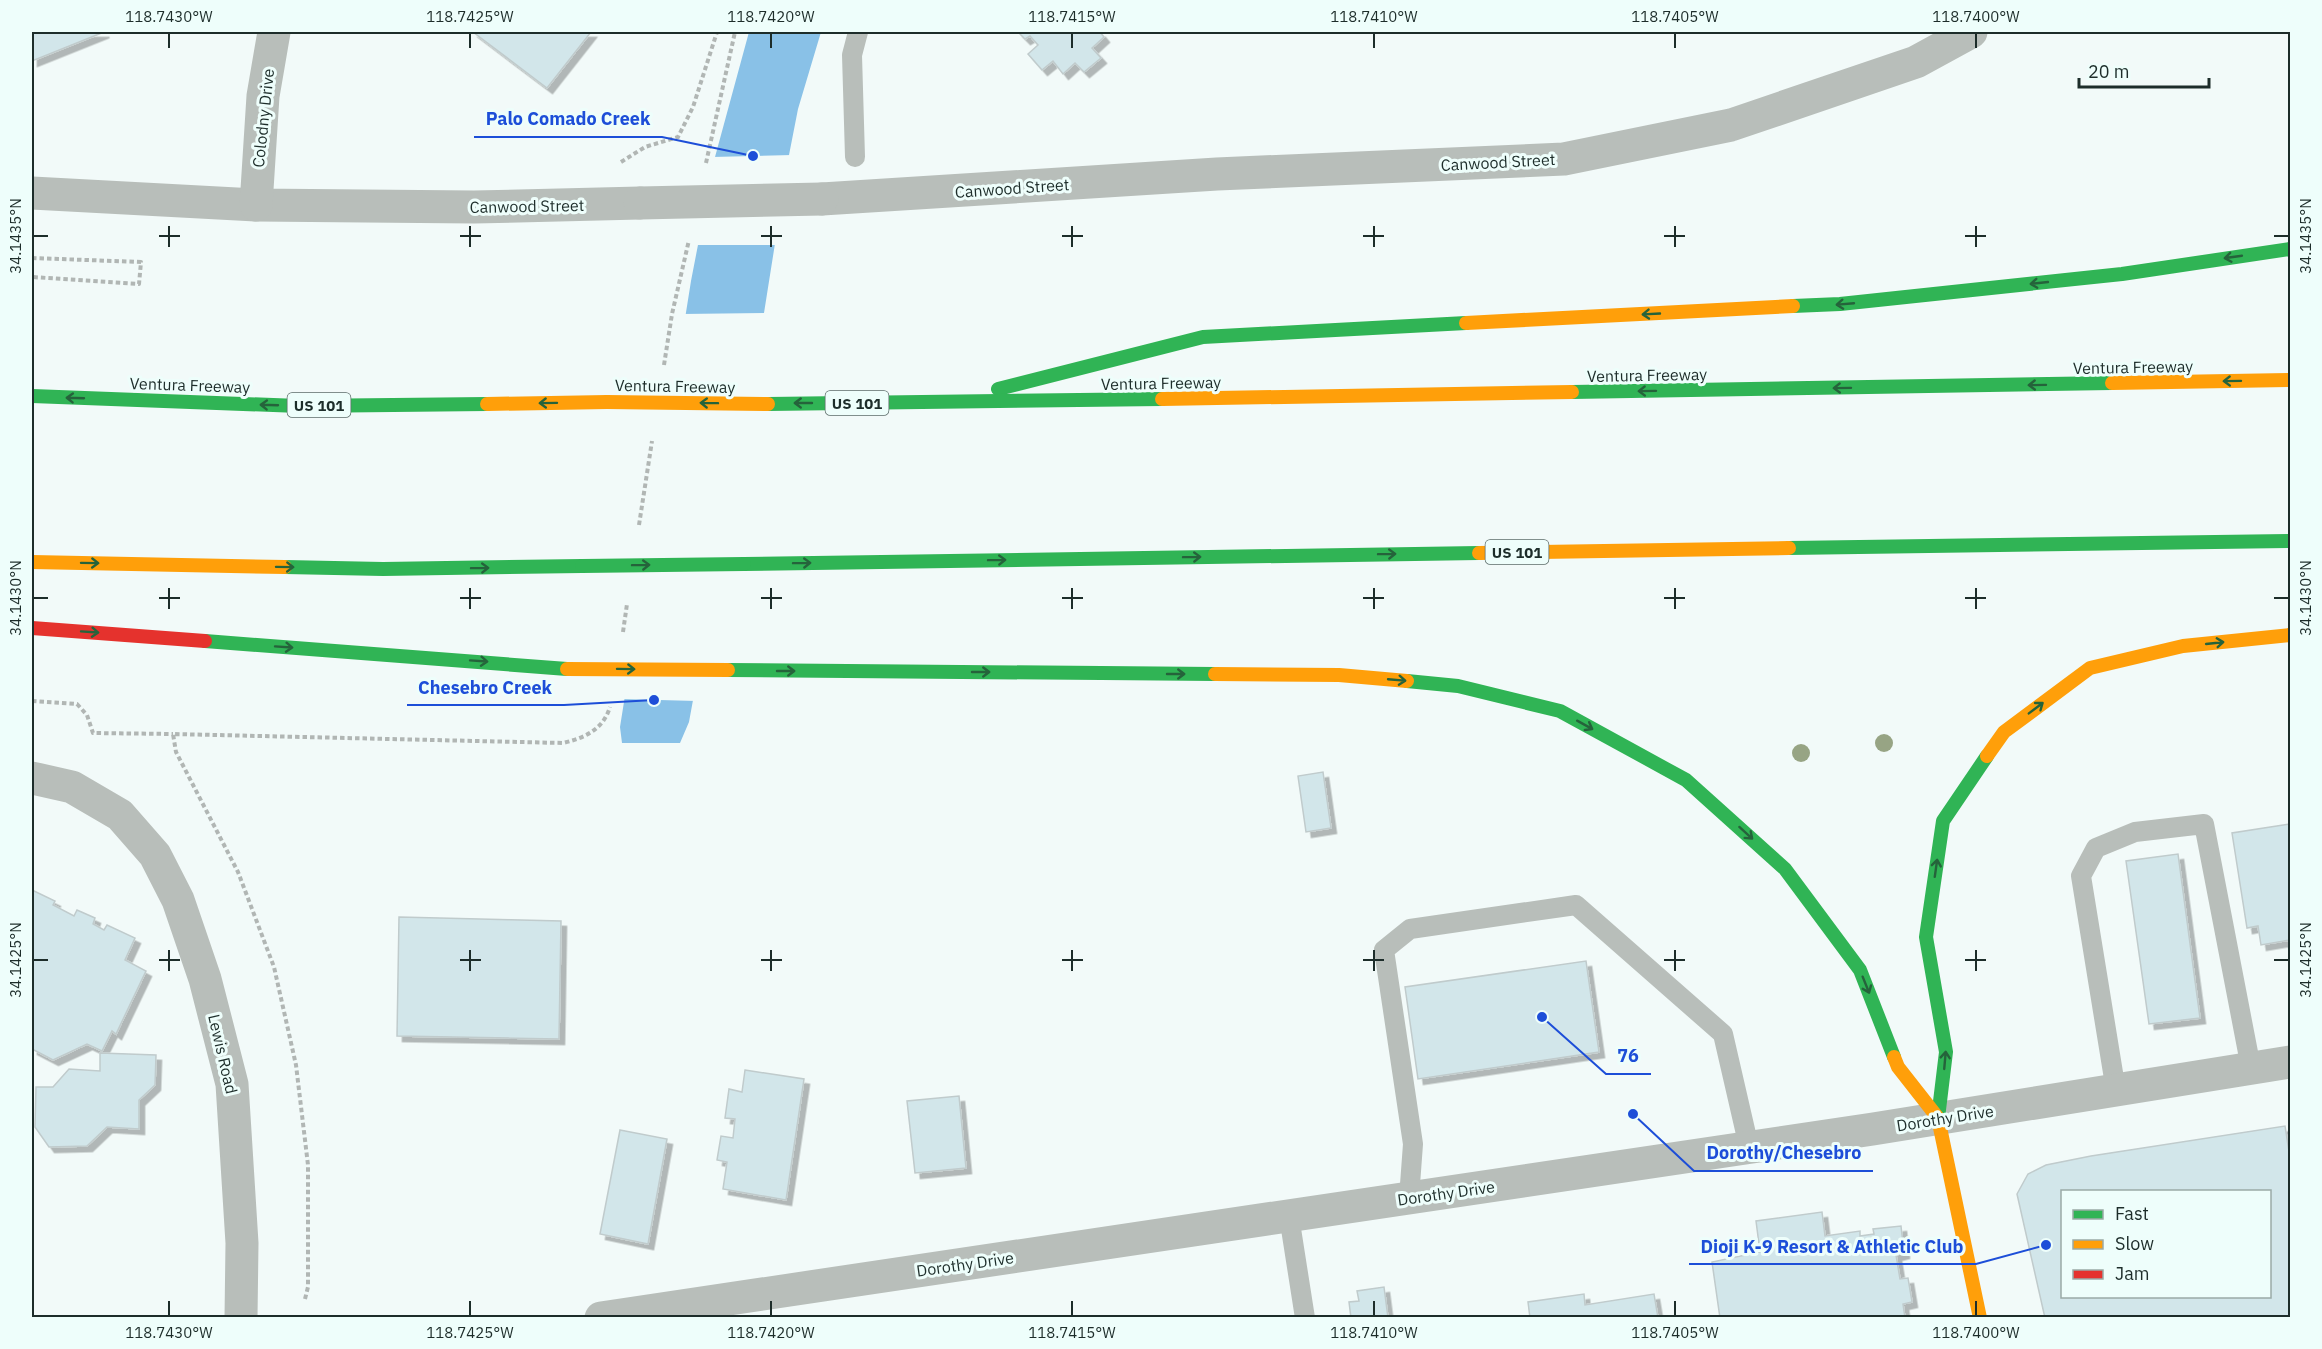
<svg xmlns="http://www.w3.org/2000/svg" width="2322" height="1349" font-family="'IBM Plex Sans',sans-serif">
	<defs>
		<filter id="shadow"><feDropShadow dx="5.5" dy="5.5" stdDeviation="0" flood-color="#0004"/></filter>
	</defs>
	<rect width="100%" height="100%" fill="#f2faf9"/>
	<polygon fill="#89c1e7" points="749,32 821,32 798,109 789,155 764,313 689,722 680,743 622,743 620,727 691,281 715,157"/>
	<g fill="#f2faf9">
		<polygon points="792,155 776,245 695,245 712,157"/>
		<polygon points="767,313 697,701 621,699 682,314"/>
	</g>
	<g fill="#d2e6ea" stroke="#c0cbcc" stroke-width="1.5" fill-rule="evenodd" filter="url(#shadow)">
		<polygon points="32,32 104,32 32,61"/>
		<polygon points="473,32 591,32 547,88"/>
		<polygon points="1018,32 1100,32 1104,37 1092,48 1101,58 1084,72 1075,63 1063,74 1053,61 1042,70 1028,54 1038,45 1030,36 1025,39"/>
		<polygon points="1323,772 1331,828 1306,832 1298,776"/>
		<polygon points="2290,824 2290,940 2261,945 2258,926 2247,928 2232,833"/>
		<polygon points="2178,854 2200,1018 2149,1024 2126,861"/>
		<polygon points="32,890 55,901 53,905 74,916 77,910 95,918 93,924 104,930 107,925 135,938 125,960 146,971 116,1034 112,1031 102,1051 87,1044 53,1060 32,1049"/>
		<polygon points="399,917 561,921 559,1039 397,1036"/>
		<polygon points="1586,961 1599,1052 1418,1079 1405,987"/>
		<polygon points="100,1053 156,1055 155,1085 139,1100 139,1129 107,1127 87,1146 49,1147 35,1127 36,1087 53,1087 69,1069 100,1071"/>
		<polygon points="745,1070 804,1079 786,1200 723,1189 727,1162 717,1160 721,1136 733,1138 735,1119 725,1118 729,1089 742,1092"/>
		<polygon points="959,1096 966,1168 915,1173 907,1101"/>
		<path d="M2285,1126L2290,1158V1318H2045L2017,1194L2028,1174L2046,1165L2091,1156ZM2062,1192H2270V1296H2062Z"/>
		<polygon points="620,1130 667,1139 648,1244 600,1234"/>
		<polygon points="1822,1212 1825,1236 1860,1231 1860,1236 1874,1234 1873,1229 1901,1226 1904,1253 1896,1255 1900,1279 1908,1278 1912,1302 1903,1304 1905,1318 1720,1318 1712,1262 1760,1252 1756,1221"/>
		<polygon points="1384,1287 1388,1318 1351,1318 1349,1302 1359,1301 1357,1291"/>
		<polygon points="1584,1294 1585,1305 1654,1294 1658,1318 1530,1318 1528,1302"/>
	</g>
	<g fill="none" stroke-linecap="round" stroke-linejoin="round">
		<g stroke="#b1b6b4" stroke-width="4" stroke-dasharray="4.5 3" stroke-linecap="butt">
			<polyline points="621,162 645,147 678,137 693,107 717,32"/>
			<polyline points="706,163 735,32"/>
			<polyline points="32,258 141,262 139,284 32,277"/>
			<polyline points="664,365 672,314 689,240"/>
			<polyline points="639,525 652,441"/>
			<polyline points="623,632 627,604"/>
			<polyline points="32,701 77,704 87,715 93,733 173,734"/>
			<path d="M305,1299L308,1287V1165L296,1065L274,967L238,872L176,752L173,734L563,743C584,738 603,730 610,707"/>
		</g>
		<g stroke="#b8beba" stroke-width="20">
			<polyline points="855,157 852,55 858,32"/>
			<polyline points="2116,1091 2081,876 2096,848 2135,832 2204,824 2251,1068"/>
			<polyline points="1409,1198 1413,1144 1384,950 1410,929 1576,905 1723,1034 1749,1147"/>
			<polyline points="1289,1216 1305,1318"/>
		</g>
		<g stroke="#b8beba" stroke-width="33">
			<polyline points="32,193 256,205 474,207 640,203"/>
			<polyline points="822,199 1217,174 1564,159 1731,125 1916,62 1971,32"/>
			<polyline points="256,205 263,96 274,32"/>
			<polyline points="32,778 72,787 120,815 155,855 178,900 205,979 232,1084 242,1243 241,1318"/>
			<polyline points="601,1318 1873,1129 2290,1062"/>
		</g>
		<g stroke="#30b455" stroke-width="14">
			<polyline points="1793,306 1840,304 2122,274 2290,249"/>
			<polyline points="998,389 1203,337 1466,323"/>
			<polyline points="1572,392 2112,383"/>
			<polyline points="32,396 299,406 487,404"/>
			<polyline points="768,404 1162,399"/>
			<polyline points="1789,548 2290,541"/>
			<polyline points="744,564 1479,553"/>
			<polyline points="285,567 383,569 582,566"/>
			<polyline points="205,641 567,669"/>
			<polyline points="728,670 1215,674"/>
			<polyline points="1407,681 1458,686 1560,711 1686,780 1785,869 1860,970 1894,1057"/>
			<polyline points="1938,1118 1946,1052 1926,937 1943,821 1987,756"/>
		</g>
		<g stroke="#ff9f0a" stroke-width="14">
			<polyline points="1466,323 1793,306"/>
			<polyline points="2112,383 2290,380"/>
			<polyline points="1162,399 1572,392"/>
			<polyline points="487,404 607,402"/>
			<polyline points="1479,553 1789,548"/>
			<polyline points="32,562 285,567"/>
			<polyline points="1215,674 1339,675 1407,681"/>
			<polyline points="1987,756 2004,732 2090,668 2183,646 2290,635"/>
			<polyline points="1894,1057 1898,1067 1938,1118"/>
			<polyline points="1938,1118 1980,1318"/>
		</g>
		<polyline stroke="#e5322d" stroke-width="14" points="32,628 205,641"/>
		<polyline stroke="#b8beba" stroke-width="33" points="640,203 822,199"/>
		<polyline stroke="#30b455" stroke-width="14" points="582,566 744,564"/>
		<g stroke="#ff9f0a" stroke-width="14">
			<polyline points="607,402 768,404"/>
			<polyline points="567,669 728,670"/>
		</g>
	</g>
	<g fill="#97a484">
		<circle cx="1884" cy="743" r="9"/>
		<circle cx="1801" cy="753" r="9"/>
	</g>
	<defs><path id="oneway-shaft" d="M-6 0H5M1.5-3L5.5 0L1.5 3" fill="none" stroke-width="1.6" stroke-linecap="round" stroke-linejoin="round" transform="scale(1.5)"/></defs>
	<g stroke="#25633b">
		<use href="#oneway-shaft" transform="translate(2233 257) rotate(172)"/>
		<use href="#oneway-shaft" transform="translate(2039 283) rotate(174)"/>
		<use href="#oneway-shaft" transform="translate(1845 304) rotate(175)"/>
		<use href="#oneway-shaft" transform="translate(1651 314) rotate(177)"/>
		<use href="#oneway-shaft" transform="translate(2232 381) rotate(179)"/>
		<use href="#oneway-shaft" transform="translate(2037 385) rotate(179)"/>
		<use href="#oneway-shaft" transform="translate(1842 388) rotate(179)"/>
		<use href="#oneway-shaft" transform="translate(1647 391) rotate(179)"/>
		<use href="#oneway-shaft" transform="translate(75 398) rotate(-178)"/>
		<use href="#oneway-shaft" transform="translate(548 403) rotate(179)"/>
		<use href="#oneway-shaft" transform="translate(709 403) rotate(-179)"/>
		<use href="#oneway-shaft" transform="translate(803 403) rotate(180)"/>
		<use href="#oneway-shaft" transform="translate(269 405) rotate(-178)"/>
		<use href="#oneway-shaft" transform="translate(1387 554) rotate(-1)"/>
		<use href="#oneway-shaft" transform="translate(1192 557) rotate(-1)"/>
		<use href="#oneway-shaft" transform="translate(997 560) rotate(-1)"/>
		<use href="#oneway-shaft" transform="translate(90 563) rotate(1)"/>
		<use href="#oneway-shaft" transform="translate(802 563) rotate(-1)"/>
		<use href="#oneway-shaft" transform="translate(641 565) rotate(-1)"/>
		<use href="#oneway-shaft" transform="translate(285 567) rotate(1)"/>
		<use href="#oneway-shaft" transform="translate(480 568) rotate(-1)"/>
		<use href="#oneway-shaft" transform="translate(90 632) rotate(4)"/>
		<use href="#oneway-shaft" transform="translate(2215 643) rotate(-6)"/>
		<use href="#oneway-shaft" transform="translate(284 647) rotate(4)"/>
		<use href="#oneway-shaft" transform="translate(479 661) rotate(4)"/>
		<use href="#oneway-shaft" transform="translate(626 669) rotate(1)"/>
		<use href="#oneway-shaft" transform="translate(786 671)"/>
		<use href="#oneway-shaft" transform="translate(981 672)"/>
		<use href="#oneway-shaft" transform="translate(1176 674)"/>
		<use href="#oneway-shaft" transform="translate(1397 680) rotate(5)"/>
		<use href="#oneway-shaft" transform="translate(2036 708) rotate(-37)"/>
		<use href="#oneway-shaft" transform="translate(1585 725) rotate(29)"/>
		<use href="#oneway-shaft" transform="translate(1746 833) rotate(42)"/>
		<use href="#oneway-shaft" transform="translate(1936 868) rotate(-82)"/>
		<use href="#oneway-shaft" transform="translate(1866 985) rotate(68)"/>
		<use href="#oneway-shaft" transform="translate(1945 1060) rotate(-85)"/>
	</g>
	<path fill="none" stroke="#1d2d2a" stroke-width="2" d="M169,33V48M470,33V48M771,33V48M1072,33V48M1374,33V48M1675,33V48M1976,33V48M169,226V247M470,226V247M771,226V247M1072,226V247M1374,226V247M1675,226V247M1976,226V247M33,236H48M159,236H180M460,236H481M761,236H782M1062,236H1083M1363,236H1384M1664,236H1685M1965,236H1986M2274,236H2289M169,588V609M470,588V609M771,588V609M1072,588V609M1374,588V609M1675,588V609M1976,588V609M33,598H48M159,598H180M460,598H481M761,598H782M1062,598H1083M1363,598H1384M1664,598H1685M1965,598H1986M2274,598H2289M169,950V971M470,950V971M771,950V971M1072,950V971M1374,950V971M1675,950V971M1976,950V971M33,960H48M159,960H180M460,960H481M761,960H782M1062,960H1083M1363,960H1384M1664,960H1685M1965,960H1986M2274,960H2289M169,1301V1316M470,1301V1316M771,1301V1316M1072,1301V1316M1374,1301V1316M1675,1301V1316M1976,1301V1316"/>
	<g text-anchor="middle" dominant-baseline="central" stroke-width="6" stroke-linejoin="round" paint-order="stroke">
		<g fill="#eefefb" stroke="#5c6c69" stroke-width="1.5">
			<rect x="825.5" y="391" width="63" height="24" rx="4.5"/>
			<rect x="287.5" y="393" width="63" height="24" rx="4.5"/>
			<rect x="1485.5" y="540" width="63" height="24" rx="4.5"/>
		</g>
		<g font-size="15" font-weight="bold" fill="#1d2d2a">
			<text x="857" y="403">US 101</text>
			<text x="319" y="405">US 101</text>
			<text x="1517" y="552">US 101</text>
		</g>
		<g font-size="16" fill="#1d2d2a" stroke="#eefefb">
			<text transform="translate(263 118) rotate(-84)">Colodny Drive</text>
			<text transform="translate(1498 162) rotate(-3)">Canwood Street</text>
			<text transform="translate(1012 188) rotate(-4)">Canwood Street</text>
			<text transform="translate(527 206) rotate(-1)">Canwood Street</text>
			<text transform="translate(2133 367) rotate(-1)">Ventura Freeway</text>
			<text transform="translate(1647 375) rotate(-1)">Ventura Freeway</text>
			<text transform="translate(1161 383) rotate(-1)">Ventura Freeway</text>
			<text transform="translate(190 385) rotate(2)">Ventura Freeway</text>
			<text transform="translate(675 386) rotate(1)">Ventura Freeway</text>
			<text transform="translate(223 1054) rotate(77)">Lewis Road</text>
			<text transform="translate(1945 1118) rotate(-9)">Dorothy Drive</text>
			<text transform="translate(1446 1193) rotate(-8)">Dorothy Drive</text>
			<text transform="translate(965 1264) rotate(-8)">Dorothy Drive</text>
		</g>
	</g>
	<path fill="none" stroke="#1d4ed8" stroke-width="2" d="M753 156L662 137H474M654 700L564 705H407M1542 1017L1606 1074H1651M1633 1114L1694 1171H1873M2046 1245L1976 1264H1689"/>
	<g fill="#1d4ed8" stroke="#eefefb" stroke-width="2">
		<circle cx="753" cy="156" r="6"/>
		<circle cx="654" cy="700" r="6"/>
		<circle cx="1542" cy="1017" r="6"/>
		<circle cx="1633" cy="1114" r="6"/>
		<circle cx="2046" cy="1245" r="6"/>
	</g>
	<g font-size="18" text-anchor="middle" font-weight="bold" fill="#1d4ed8" stroke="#eefefb" stroke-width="6" stroke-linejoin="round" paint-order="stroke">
		<text x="568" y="125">Palo Comado Creek</text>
		<text x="485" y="694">Chesebro Creek</text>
		<text x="1628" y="1062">76</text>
		<text x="1784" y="1159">Dorothy/Chesebro</text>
		<text x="1832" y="1253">Dioji K-9 Resort &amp; Athletic Club</text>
	</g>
	<rect width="2322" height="1349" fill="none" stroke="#eefefb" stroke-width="66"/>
	<rect x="2061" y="1190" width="210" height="108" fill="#eefefb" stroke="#9aaaa7" stroke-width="1.5"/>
	<rect x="2073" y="1210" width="30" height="9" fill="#30b455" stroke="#9aaaa7" stroke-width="1.5"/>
	<text x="2115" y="1220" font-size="18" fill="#1d2d2a">Fast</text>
	<rect x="2073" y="1240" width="30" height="9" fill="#ff9f0a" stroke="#9aaaa7" stroke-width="1.5"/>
	<text x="2115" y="1250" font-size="18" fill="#1d2d2a">Slow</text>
	<rect x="2073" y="1270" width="30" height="9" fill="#e5322d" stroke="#9aaaa7" stroke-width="1.5"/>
	<text x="2115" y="1280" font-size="18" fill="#1d2d2a">Jam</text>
	<path d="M2079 78v9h130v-9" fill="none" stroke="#1d2d2a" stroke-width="3"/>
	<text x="2088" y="78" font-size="18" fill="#1d2d2a" stroke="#eefefb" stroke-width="4.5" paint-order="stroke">20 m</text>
	<rect x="33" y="33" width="2256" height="1283" fill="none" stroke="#1d2d2a" stroke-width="2"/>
	<g font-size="15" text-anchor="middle" fill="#1d2d2a">
		<text x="169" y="22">118.7430°W</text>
		<text x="470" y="22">118.7425°W</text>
		<text x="771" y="22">118.7420°W</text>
		<text x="1072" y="22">118.7415°W</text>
		<text x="1374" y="22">118.7410°W</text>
		<text x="1675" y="22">118.7405°W</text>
		<text x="1976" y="22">118.7400°W</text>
		<text transform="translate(16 236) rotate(-90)" y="5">34.1435°N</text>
		<text transform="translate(2306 236) rotate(-90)" y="5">34.1435°N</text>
		<text transform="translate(16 598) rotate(-90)" y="5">34.1430°N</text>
		<text transform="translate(2306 598) rotate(-90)" y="5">34.1430°N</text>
		<text transform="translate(16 960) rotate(-90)" y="5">34.1425°N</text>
		<text transform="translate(2306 960) rotate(-90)" y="5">34.1425°N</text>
		<text x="169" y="1338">118.7430°W</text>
		<text x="470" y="1338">118.7425°W</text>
		<text x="771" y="1338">118.7420°W</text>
		<text x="1072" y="1338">118.7415°W</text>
		<text x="1374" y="1338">118.7410°W</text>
		<text x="1675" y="1338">118.7405°W</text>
		<text x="1976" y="1338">118.7400°W</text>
	</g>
</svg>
